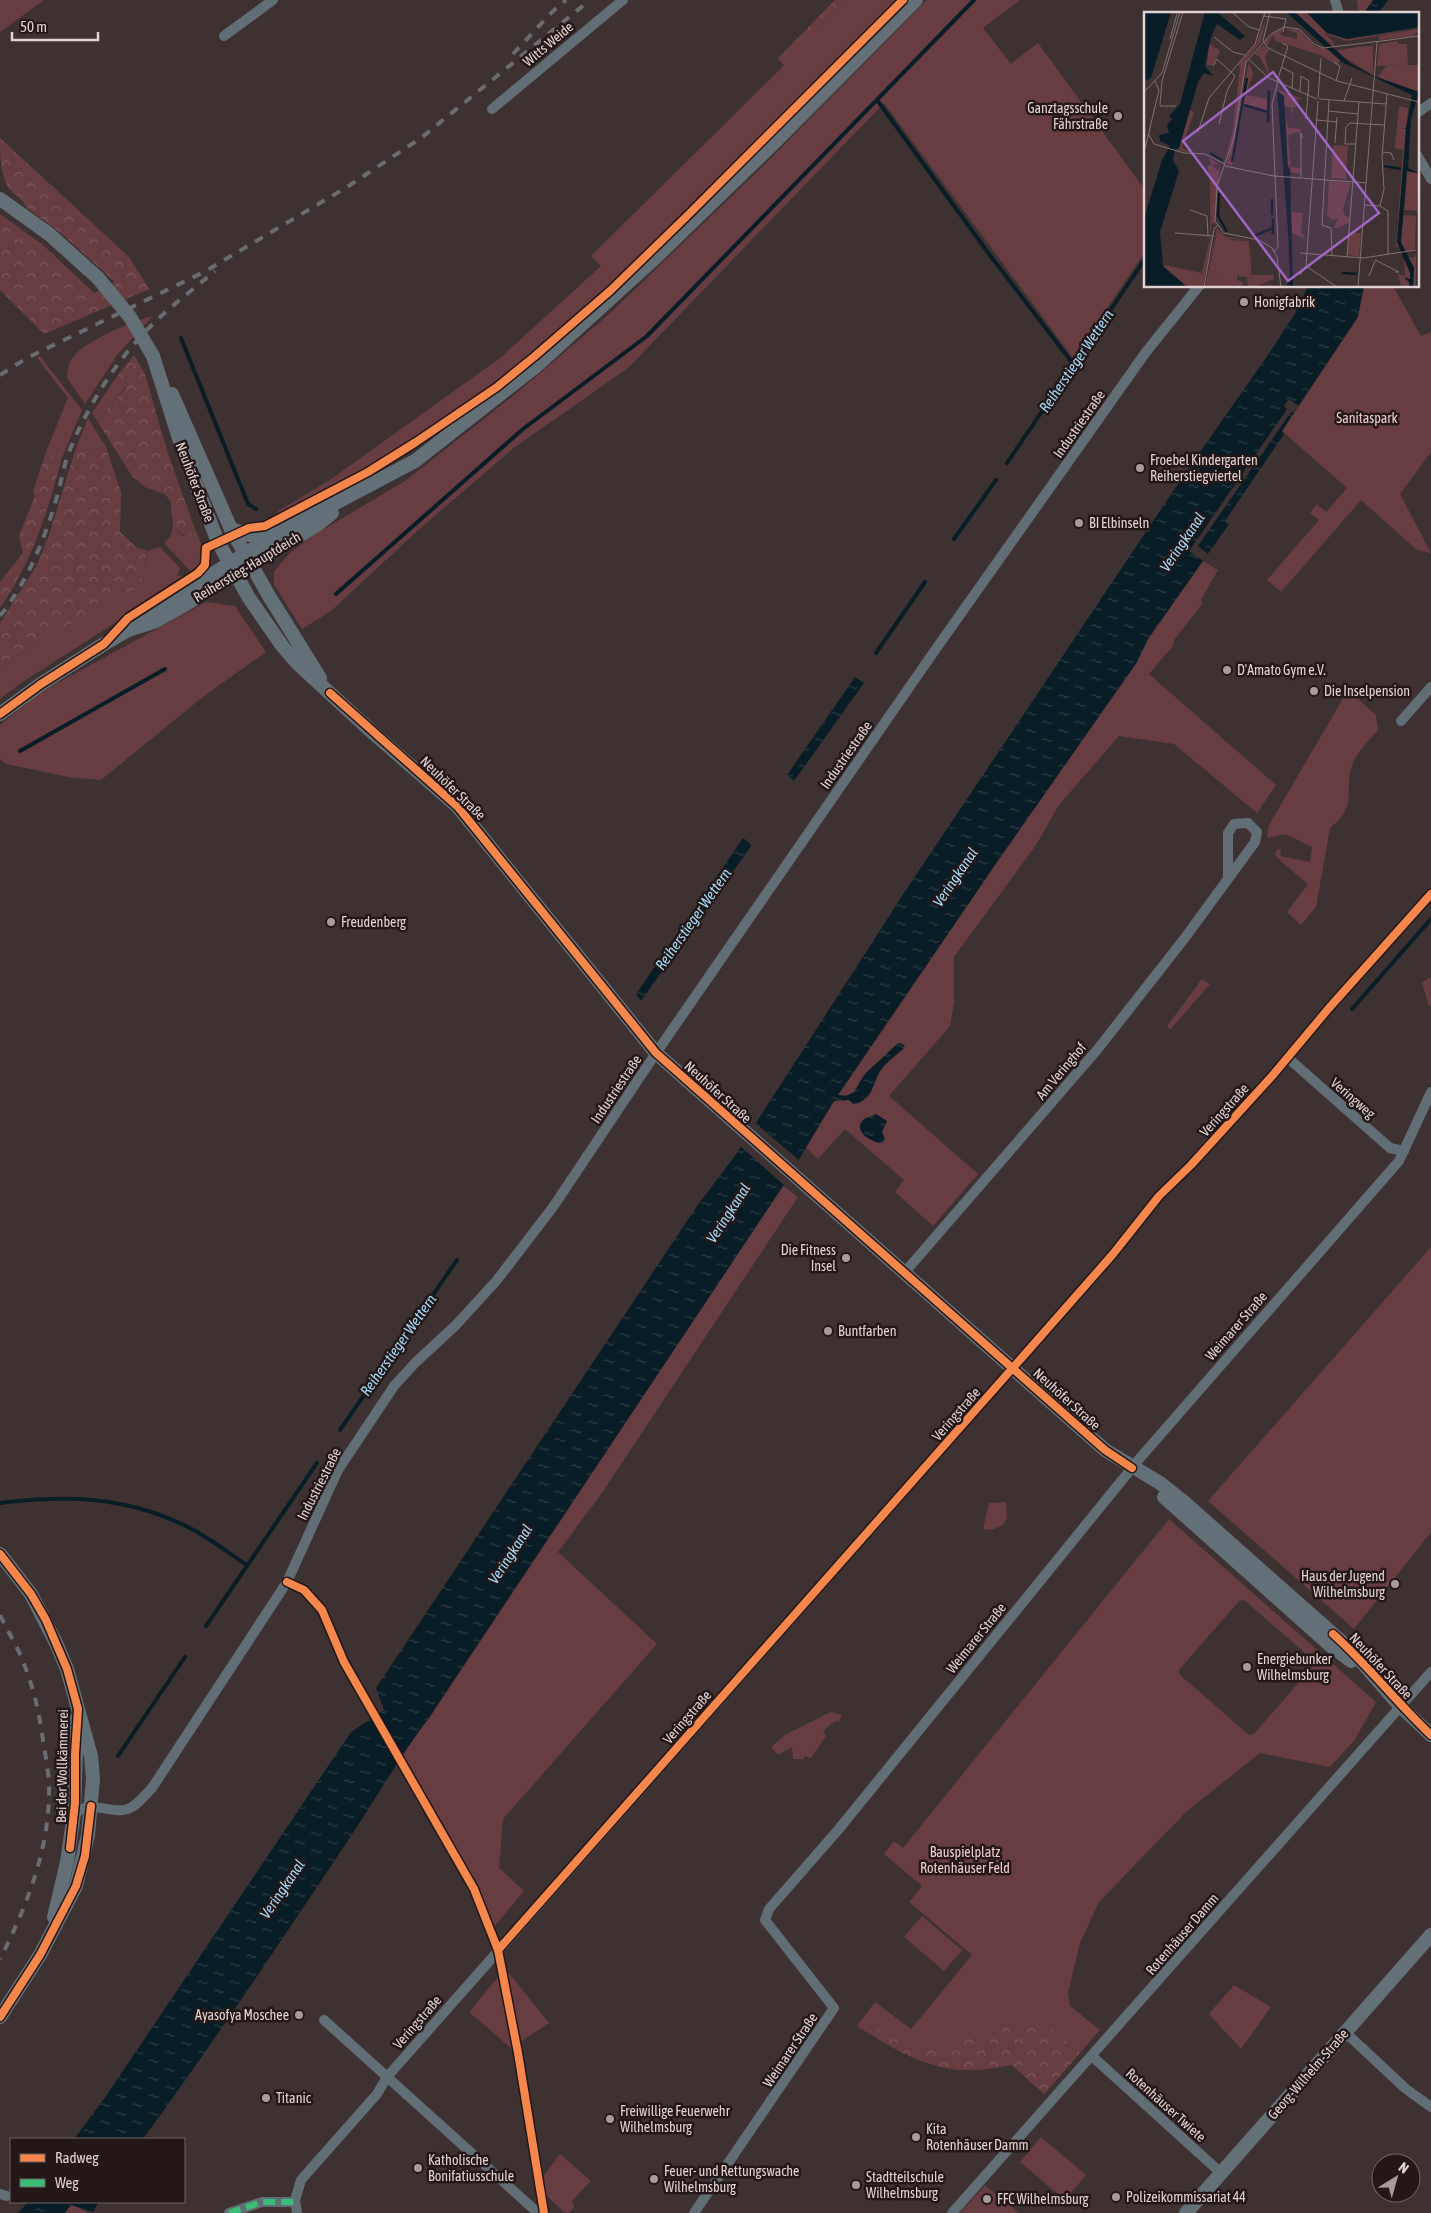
<svg xmlns="http://www.w3.org/2000/svg" width="1431" height="2213" font-family="'Asap Condensed',sans-serif">
	<defs>
		<pattern id="forest-crowns" width="20" height="18" patternUnits="userSpaceOnUse" patternTransform="scale(1.25)"><rect width="20" height="18" fill="#673d42"/><path d="M2 6a3 3 0 1 1 6 0M12 15a3 3 0 1 1 6 0" fill="none" stroke="#7d585c"/></pattern>
		<pattern id="water-ripples" width="26" height="14" patternUnits="userSpaceOnUse" patternTransform="scale(1.25)"><rect width="26" height="14" fill="#091d26"/><path d="M2 4q2-2 4 0t4 0M15 11q2-2 4 0t4 0" fill="none" stroke="#2d3d45"/></pattern>
	</defs>
	<rect width="100%" height="100%" fill="#3e3132"/>
	<g fill="#673d42" fill-rule="evenodd">
		<polygon points="0,0 44,0 0,32"/>
		<path d="M850,0H899C813,89 726,177 635,262C593,302 551,345 504,379C433,432 356,478 277,517L276,514L280,510L330,480L500,358L601,266L591,256Z"/>
		<polygon points="927,0 1020,0 983,28 1011,64 1038,43 1145,190 1145,252 1073,358 884,103 628,368 515,447 415,533 331,611 302,629 274,585 274,571 289,554 309,538 405,481 513,396 608,315 766,163"/>
		<polygon points="1357,0 1373,0 1363,14 1359,14"/>
		<polygon points="1364,286 1393,286 1421,336 1431,332 1431,452 1400,494 1431,553 1417,550 1361,500 1281,592 1267,580 1319,520 1310,513 1317,504 1326,512 1347,488 1282,431 1357,317"/>
		<path d="M153,316L117,355L85,404L67,378C67,370 69,362 74,356C86,341 134,320 153,316Z"/>
		<polygon points="40,356 82,410 62,458 46,452 68,398 37,358"/>
		<polygon points="118,375 126,387 97,421 92,413"/>
		<polygon points="88,418 106,447 75,451"/>
		<path d="M173,526L183,536L192,535L195,529C202,545 210,558 195,571H190L164,543L170,537Z"/>
		<polygon points="160,547 180,568 177,576 185,575 187,577 21,683 0,699 0,666 41,640 145,564 147,551"/>
		<path d="M1203,561L1218,570L1201,600L1203,603L1174,640L1173,646L1149,674L1276,785L1257,813L1174,744L1119,736L1059,805L1036,845L954,957V1002L950,1026L889,1096L978,1174L933,1226L895,1192L904,1180L845,1129L818,1159L805,1147L834,1101L849,1100L858,1104C878,1093 871,1080 884,1066C890,1059 898,1054 904,1048C889,1054 874,1063 863,1076C860,1081 857,1089 853,1093C849,1096 843,1095 838,1095L997,862L1137,662L1148,639Z"/>
		<polygon points="206,602 235,606 266,652 204,696 101,780 68,777 6,764 0,759 0,725 41,692"/>
		<path d="M1348,690L1376,715L1378,730C1369,740 1357,752 1352,765C1343,794 1359,804 1330,828L1316,907L1301,925L1287,912L1308,884L1277,858L1275,854L1278,849H1281L1280,856L1310,862L1312,847L1286,834L1267,838L1269,825Z"/>
		<polygon points="1431,977 1431,1005 1429,1006 1422,983"/>
		<polygon points="1202,979 1210,984 1170,1030 1167,1026"/>
		<polygon points="783,1186 798,1197 602,1493 558,1552 657,1644 503,1819 499,1868 524,1891 493,1928 472,1877 402,1753 431,1715"/>
		<polygon points="1431,1247 1431,1532 1354,1629 1208,1501"/>
		<polygon points="1006,1502 1007,1517 1003,1525 992,1530 983,1529 989,1503"/>
		<path d="M1169,1519L1376,1702L1354,1741L1330,1767L1260,1753L1187,1811L1099,1902L1080,1943L1068,1993L1070,2006L1100,2030L1044,2094L1012,2065C996,2067 982,2071 966,2070C924,2069 891,2047 857,2026L875,2002L911,2029L972,1955L909,1902L922,1886L884,1854L894,1841L903,1848ZM1244,1600L1312,1659L1314,1665L1254,1734L1249,1735L1180,1675L1179,1670L1239,1601Z"/>
		<polygon points="831,1712 842,1715 839,1722 835,1721 823,1731 826,1736 811,1758 804,1756 804,1759 793,1759 792,1747 778,1755 771,1747 785,1735"/>
		<polygon points="922,1916 962,1950 944,1971 904,1937"/>
		<polygon points="509,1973 549,2023 511,2048 469,2012 498,1977"/>
		<polygon points="1234,1985 1271,2007 1241,2049 1209,2014"/>
		<polygon points="1041,2137 1086,2175 1065,2200 1020,2162"/>
		<polygon points="560,2154 591,2181 572,2201 574,2207 569,2213 565,2213 546,2195 543,2177"/>
		<polygon points="985,2185 1019,2213 960,2213"/>
		<polygon points="71,2204 88,2213 65,2213"/>
	</g>
	<g fill="url(#forest-crowns)">
		<polygon points="835,0 850,0 784,66 778,58"/>
		<path d="M0,138L129,257L149,289L44,334L0,290V214L43,245L94,293L115,282L62,234L26,207C22,197 13,195 8,187C0,173 0,155 0,138Z"/>
		<polygon points="134,355 145,374 167,451 195,529 188,539 173,526 171,503 166,495 145,487 132,476 97,421 126,388 118,375"/>
		<polygon points="106,447 121,492 120,532 136,547 147,551 140,587 41,640 0,666 0,623 37,565 50,532 75,451"/>
		<path d="M46,452L62,458C47,513 33,560 0,608V582L23,553L19,536L35,496L33,491Z"/>
		<path d="M1032,2018H1038L1080,2053L1044,2094L1012,2065C996,2067 982,2071 966,2070C924,2069 891,2047 857,2026L862,2019C879,2029 897,2043 917,2046C945,2050 1004,2027 1032,2018Z"/>
	</g>
	<g fill="url(#water-ripples)">
		<polygon points="1373,0 1388,0 1378,14 1363,14"/>
		<path d="M1308,286H1364L1358,317L1282,431L1284,434L1225,521L1229,524L1148,639L1137,662L997,862L838,1095L846,1096L854,1092L865,1074L898,1043L903,1044L905,1047C898,1054 890,1059 884,1066C871,1080 876,1100 853,1104L849,1100L834,1101L783,1186L431,1715C399,1757 374,1802 345,1845C279,1944 213,2043 143,2139H74L104,2099L351,1732L384,1710L376,1688L697,1206L734,1157L904,893L1186,472L1270,352L1294,315Z"/>
		<polygon points="855,677 864,683 794,781 787,775"/>
		<polygon points="743,838 752,845 641,1001 636,994"/>
		<path d="M876,1114L887,1121L882,1132L885,1139L882,1143C872,1143 851,1131 864,1119C867,1117 873,1116 876,1114Z"/>
		<polygon points="28,2202 99,2202 93,2212 71,2205 65,2213 18,2213"/>
	</g>
	<g fill="#3e3132">
		<polygon points="1289,399 1299,406 1293,413 1291,412 1198,546 1208,554 1203,561 1189,551 1287,409 1284,406"/>
		<polygon points="754,1122 800,1161 785,1186 739,1145"/>
		<polygon points="375,1713 402,1758 399,1763 371,1716"/>
	</g>
	<g fill="none" stroke-linecap="round" stroke-linejoin="round">
		<g stroke="#091d26" stroke-width="4">
			<polyline points="877,100 989,254 1074,365"/>
			<polyline points="181,338 248,504 256,509"/>
			<polyline points="1007,463 1145,259"/>
			<polyline points="954,539 996,480"/>
			<polyline points="336,594 523,429 647,336 974,0"/>
			<polyline points="876,653 925,582"/>
			<polyline points="20,751 165,669"/>
			<polyline points="1352,1009 1431,919"/>
			<polyline points="340,1430 457,1260"/>
			<path d="M0,1503C67,1495 124,1496 186,1526C207,1536 227,1552 247,1565"/>
			<polyline points="206,1626 317,1463"/>
			<polyline points="118,1756 185,1657"/>
		</g>
		<g stroke="#616e75" stroke-width="10">
			<polyline points="1335,0 1339,14"/>
			<polyline points="224,36 273,0"/>
			<polyline points="492,109 623,0"/>
			<polyline points="1417,113 1431,103"/>
			<polyline points="1417,155 1431,179"/>
			<polyline points="1401,721 1431,687"/>
			<polyline points="1288,1058 1390,1148 1404,1151"/>
			<polyline points="905,1272 1097,1050 1184,939 1255,842 1257,832 1248,823 1234,824 1228,833 1228,878"/>
			<path d="M74,1814C92,1797 113,1818 132,1807C139,1803 146,1794 152,1788L287,1582L338,1470L394,1386L415,1363L456,1325L497,1280L553,1207L656,1053L933,653L1146,352L1199,286"/>
			<polyline points="324,2020 538,2213"/>
			<polyline points="1345,2032 1406,2089 1431,2107"/>
			<polyline points="1093,2057 1221,2173"/>
			<polyline points="0,2194 7,2196"/>
			<polyline points="229,2213 262,2202 295,2202"/>
			<polyline points="297,2213 295,2200 301,2180 377,2094 387,2077 1026,1353 1113,1254 1159,1196 1191,1165 1273,1075 1329,1008 1431,894"/>
			<polyline points="694,2213 834,2008 765,1920 769,1909 838,1830 1140,1458 1399,1161 1431,1092"/>
			<polyline points="952,2213 1431,1672"/>
		</g>
		<g stroke="#637078" stroke-width="14">
			<polyline points="0,199 49,234 98,278"/>
			<polyline points="153,356 183,451 218,542 249,598 283,647 297,663 372,732 458,807 656,1053 1105,1450 1160,1483 1184,1502 1352,1651 1400,1706 1431,1735"/>
			<polyline points="172,394 231,529 269,596 320,678"/>
			<polyline points="231,529 250,535 274,535"/>
			<polyline points="128,630 150,613 277,534 415,461 535,367 655,258 776,141 916,0"/>
			<polyline points="0,714 41,684 104,644 128,630 156,621 181,607 317,525 332,513"/>
			<polyline points="1164,1497 1331,1646 1351,1661"/>
			<polyline points="0,1554 31,1594 56,1643 67,1669 91,1756 93,1779 88,1835 76,1886 40,1955 0,2017"/>
			<polyline points="54,1917 67,1862 74,1814 77,1718"/>
			<polyline points="1186,2213 1431,1935"/>
		</g>
		<g stroke="#696c70" stroke-width="4" stroke-dasharray="9 9" stroke-linecap="butt">
			<polyline points="513,54 551,13 566,0"/>
			<polyline points="0,375 27,358 204,272 347,187 421,138 590,0"/>
			<path d="M0,616C27,582 44,541 56,500C61,484 63,468 69,452C89,403 118,357 157,320C175,303 196,287 215,271"/>
			<path d="M0,1615C7,1630 16,1644 22,1659C33,1685 39,1712 43,1740C45,1754 48,1768 49,1782C51,1845 28,1904 0,1959"/>
		</g>
		<polyline stroke="#637078" stroke-width="14" points="98,278 130,317 153,356"/>
		<polyline stroke="#3abd76" stroke-width="6" stroke-dasharray="12 6" stroke-linecap="butt" points="229,2213 262,2202 295,2202"/>
		<defs>
			<g id="cycleway">
				<polyline points="330,693 458,807 656,1053 1105,1450 1132,1468"/>
				<polyline points="0,714 41,684 104,644 128,618 198,573 205,565 206,548 249,528 265,526 368,472 416,442 497,387 535,356 611,290 688,215 903,0"/>
				<polyline points="0,1554 31,1594 46,1620 67,1669 78,1709 75,1754 75,1803 70,1848"/>
				<polyline points="287,1582 304,1590 322,1610 344,1662 474,1889 498,1950 518,2053 544,2213"/>
				<path d="M1333,1634C1368,1665 1397,1703 1431,1735"/>
				<polyline points="498,1950 1026,1353 1113,1254 1159,1196 1191,1165 1273,1075 1329,1008 1431,894"/>
				<polyline points="0,2017 40,1955 76,1886 85,1856 91,1806"/>
			</g>
		</defs>
		<use href="#cycleway" stroke="#231718" stroke-width="11"/>
		<use href="#cycleway" stroke="#f5874c" stroke-width="8"/>
	</g>
	<g fill="#a99a9b" stroke="#231718" stroke-width="2">
		<circle cx="1118" cy="116" r="5"/>
		<circle cx="1244" cy="302" r="5"/>
		<circle cx="1140" cy="468" r="5"/>
		<circle cx="1079" cy="523" r="5"/>
		<circle cx="1227" cy="670" r="5"/>
		<circle cx="1314" cy="691" r="5"/>
		<circle cx="331" cy="922" r="5"/>
		<circle cx="846" cy="1258" r="5"/>
		<circle cx="828" cy="1331" r="5"/>
		<circle cx="1395" cy="1584" r="5"/>
		<circle cx="1247" cy="1667" r="5"/>
		<circle cx="299" cy="2015" r="5"/>
		<circle cx="266" cy="2098" r="5"/>
		<circle cx="610" cy="2119" r="5"/>
		<circle cx="916" cy="2137" r="5"/>
		<circle cx="418" cy="2168" r="5"/>
		<circle cx="654" cy="2179" r="5"/>
		<circle cx="856" cy="2185" r="5"/>
		<circle cx="1116" cy="2197" r="5"/>
		<circle cx="987" cy="2199" r="5"/>
	</g>
	<g text-anchor="middle" dominant-baseline="central" stroke-width="5" stroke-linejoin="round" paint-order="stroke">
		<g font-size="14" fill="#e3d2d3" stroke="#231718">
			<text transform="translate(548 44) rotate(-40)">Witts Weide</text>
			<text transform="translate(1079 424) rotate(-55)">Industriestraße</text>
			<text transform="translate(195 482) rotate(69)">Neuhöfer Straße</text>
			<text transform="translate(247 567) rotate(-31)">Reiherstieg-Hauptdeich</text>
			<text transform="translate(846 755) rotate(-55)">Industriestraße</text>
			<text transform="translate(453 788) rotate(44)">Neuhöfer Straße</text>
			<text transform="translate(1061 1071) rotate(-50)">Am Veringhof</text>
			<text transform="translate(616 1089) rotate(-56)">Industriestraße</text>
			<text transform="translate(718 1092) rotate(42)">Neuhöfer Straße</text>
			<text transform="translate(1353 1098) rotate(41)">Veringweg</text>
			<text transform="translate(1224 1110) rotate(-48)">Veringstraße</text>
			<text transform="translate(1236 1326) rotate(-49)">Weimarer Straße</text>
			<text transform="translate(1067 1399) rotate(42)">Neuhöfer Straße</text>
			<text transform="translate(956 1414) rotate(-49)">Veringstraße</text>
			<text transform="translate(319 1484) rotate(-63)">Industriestraße</text>
			<text transform="translate(976 1638) rotate(-51)">Weimarer Straße</text>
			<text transform="translate(1381 1666) rotate(47)">Neuhöfer Straße</text>
			<text transform="translate(687 1717) rotate(-49)">Veringstraße</text>
			<text transform="translate(62 1766) rotate(-89)">Bei der Wollkämmerei</text>
			<text transform="translate(1182 1934) rotate(-49)">Rotenhäuser Damm</text>
			<text transform="translate(417 2022) rotate(-49)">Veringstraße</text>
			<text transform="translate(790 2050) rotate(-56)">Weimarer Straße</text>
			<text transform="translate(1308 2074) rotate(-49)">Georg-Wilhelm-Straße</text>
			<text transform="translate(1166 2105) rotate(42)">Rotenhäuser Twiete</text>
		</g>
		<g font-size="14" fill="#e3d2d3" stroke="#231718" text-anchor="start">
			<text x="1108" y="108" text-anchor="end">Ganztagsschule<tspan x="1108" dy="16">Fährstraße</tspan></text>
			<text x="1254" y="302">Honigfabrik</text>
			<text x="1150" y="460">Froebel Kindergarten<tspan x="1150" dy="16">Reiherstiegviertel</tspan></text>
			<text x="1089" y="523">BI Elbinseln</text>
			<text x="1237" y="670">D'Amato Gym e.V.</text>
			<text x="1324" y="691">Die Inselpension</text>
			<text x="341" y="922">Freudenberg</text>
			<text x="836" y="1250" text-anchor="end">Die Fitness<tspan x="836" dy="16">Insel</tspan></text>
			<text x="838" y="1331">Buntfarben</text>
			<text x="1385" y="1576" text-anchor="end">Haus der Jugend<tspan x="1385" dy="16">Wilhelmsburg</tspan></text>
			<text x="1257" y="1659">Energiebunker<tspan x="1257" dy="16">Wilhelmsburg</tspan></text>
			<text x="289" y="2015" text-anchor="end">Ayasofya Moschee</text>
			<text x="276" y="2098">Titanic</text>
			<text x="620" y="2111">Freiwillige Feuerwehr<tspan x="620" dy="16">Wilhelmsburg</tspan></text>
			<text x="926" y="2129">Kita<tspan x="926" dy="16">Rotenhäuser Damm</tspan></text>
			<text x="428" y="2160">Katholische<tspan x="428" dy="16">Bonifatiusschule</tspan></text>
			<text x="664" y="2171">Feuer- und Rettungswache<tspan x="664" dy="16">Wilhelmsburg</tspan></text>
			<text x="866" y="2177">Stadtteilschule<tspan x="866" dy="16">Wilhelmsburg</tspan></text>
			<text x="1126" y="2197">Polizeikommissariat 44</text>
			<text x="997" y="2199">FFC Wilhelmsburg</text>
		</g>
		<g font-size="14" fill="#f4cacd" stroke="#231718">
			<text x="1367" y="418">Sanitaspark</text>
			<text x="965" y="1852">Bauspielplatz<tspan x="965" dy="16">Rotenhäuser Feld</tspan></text>
		</g>
		<g font-size="15" font-style="italic" fill="#a4ddfa" stroke="#231718">
			<text transform="translate(1076 361) rotate(-56)">Reiherstieger Wettern</text>
			<text transform="translate(1182 542) rotate(-56)">Veringkanal</text>
			<text transform="translate(955 877) rotate(-56)">Veringkanal</text>
			<text transform="translate(693 919) rotate(-55)">Reiherstieger Wettern</text>
			<text transform="translate(728 1213) rotate(-57)">Veringkanal</text>
			<text transform="translate(398 1345) rotate(-55)">Reiherstieger Wettern</text>
			<text transform="translate(510 1554) rotate(-57)">Veringkanal</text>
			<text transform="translate(282 1889) rotate(-56)">Veringkanal</text>
		</g>
	</g>
	<g transform="translate(1144 12)">
		<rect width="275" height="275" fill="#3e3132"/>
		<path d="M151,0H158L169,11L159,0H162L183,21L203,27L275,17L203,29L179,21L189,29L191,34L186,35ZM122,6L117,30L103,47L89,126L81,148L89,117L96,55L94,53L112,32ZM140,16L136,23L153,27V21L141,18L153,17L172,35L184,37L196,48L193,53L176,43L132,29L129,23L123,34L121,30L129,21ZM275,17L270,24L235,28V24ZM254,29V32H263L264,53L233,54L235,32ZM65,31L76,39L69,53H63ZM119,33L125,38L121,45L126,65L116,45L110,42ZM105,50L109,62L102,83L123,87L124,100L100,93L88,154L83,152ZM132,77L159,87L151,88V93L156,95H149L148,105L147,95H140V84ZM255,94L264,96L253,230L257,234L252,235L259,138L251,136ZM45,98L50,100L38,136L48,140L35,139ZM142,107L144,116L157,117V120L145,122L144,129L147,155L157,156L156,162L146,160L144,163ZM189,133L204,134L202,167L187,166ZM76,153L71,213L68,211L66,223L68,175ZM263,159L275,162L273,199L260,198ZM145,166L148,200L159,201L157,220L162,227L148,221ZM185,169L207,171L199,197L201,204L205,205V211L194,216H190L194,206L188,208L183,204ZM259,203L272,204L271,237L261,239L257,231ZM73,216L82,225L106,228L85,227L81,225L73,219L65,259L68,267L78,268L83,259L94,260L93,268L99,270L97,275H61ZM205,220L217,221L215,245L204,243ZM58,224L68,225L59,275H43L20,256L19,228L20,253L58,261L66,226ZM272,240V275H269L270,256L264,246L271,245ZM260,241L263,249L266,261V267L261,265L265,270V275H257L254,262L261,264Z" fill="#673d42"/>
		<path d="M229,34V63L190,39L213,35ZM264,53H275V80L234,65L242,54ZM64,145L76,153L67,152L75,159L68,177V169L66,222V163L63,155L67,152ZM73,220L87,228L105,229L108,269V263H129L130,267L110,275H104L103,265L95,264L93,260H84L78,268L68,267L65,260Z" fill="#673d42"/>
		<path d="M0,0H27L7,66L0,69ZM61,0H73L101,24L96,28L73,12L67,25L61,54L69,64L60,61L54,70L35,136L31,137L29,148L35,159L16,220L19,254L43,275H0V207L18,148L26,134L16,129L15,123L25,121L23,113L28,107L25,104L36,92ZM142,0H151L206,51L229,64L275,80L267,107L264,156L275,161L263,159L257,230L270,256L269,275H265V270L260,266L266,267V261L253,230L262,117L259,116H262L268,83L198,50ZM162,0H275V15L203,27L183,21ZM133,79L140,84L144,158L146,152L149,275H142L146,264L144,219Z" fill="#091d26"/>
		<path fill="none" stroke="#091d26" stroke-width="2.5" d="M100,93L124,100M124,110L125,78M66,141L79,149M88,150L103,66M240,154L257,157M75,181L74,204L83,220M128,187V203M129,206V222M110,224L129,216M198,261L213,262"/>
		<path fill="none" stroke="#807172" stroke-width="1" d="M88,0L105,15L116,18M126,0L119,29L124,36L193,69L275,90M120,4L142,7L139,20M70,25L89,40L101,43M26,27L33,2M245,28L275,24M104,47L125,66L173,87M190,50L196,54L192,69M69,54L73,47L91,64L83,79L75,112M137,55L149,61L148,76M133,70L144,34L138,31M156,79L157,64L165,69L162,107M0,80L18,61L36,0M174,86L177,46M175,87L242,92M185,88L178,213L187,216L188,244M200,89L208,66M16,93L18,69L39,0M16,94H32M184,99L214,102M173,108L193,110M54,120L65,86L111,32L121,0M5,123L10,132L40,141L61,142L81,152M191,131L193,105M211,132H201L202,115L206,111L241,113M239,140L247,141L250,148M0,141L15,78L11,69M81,154L130,164L223,171M157,165V121L158,126M221,193L236,194L240,177L238,145L243,82M236,194L244,199V243M46,198L63,204L64,223M31,221L70,224M130,240L134,235L128,92L134,70M156,241L219,246L272,238M203,245L215,90M231,248L255,260H251M162,254L193,275M158,259L156,263L162,254L174,89M225,264L231,249M60,275L70,217L74,213M137,275L133,245L128,236L115,228L80,221L71,209L73,174L90,126L102,50L127,22L140,15L155,17L170,32L179,36L246,28M214,275L233,30"/>
		<path fill="#9f66c6" fill-opacity="0.15" stroke="#9f66c6" stroke-width="2.5" d="M129,60L235,201L144,269L39,129Z"/>
		<rect width="275" height="275" fill="none" stroke="#e3d2d3" stroke-width="2.5"/>
	</g>
	<rect x="10" y="2138" width="175" height="65" fill="#231718" stroke="#706263"/>
	<rect x="20" y="2154" width="25" height="8" fill="#f5874c" stroke="#706263"/>
	<text x="55" y="2163" font-size="15" fill="#e3d2d3">Radweg</text>
	<rect x="20" y="2179" width="25" height="8" fill="#3abd76" stroke="#706263"/>
	<text x="55" y="2188" font-size="15" fill="#e3d2d3">Weg</text>
	<g transform="translate(1396 2178) rotate(37)"><circle r="24" fill="#231718" stroke="#706263"/>
	<path d="M0-4L9 19L0 12L-9 19Z" fill="#a99a9b"/>
	<text y="-8" font-size="14" font-weight="bold" text-anchor="middle" fill="#e3d2d3">N</text>
	</g>
	<path d="M12 32v8h86v-8" fill="none" stroke="#e3d2d3" stroke-width="2.5"/>
	<text x="20" y="32" font-size="15" fill="#e3d2d3" stroke="#231718" stroke-width="4" paint-order="stroke">50 m</text>
</svg>
